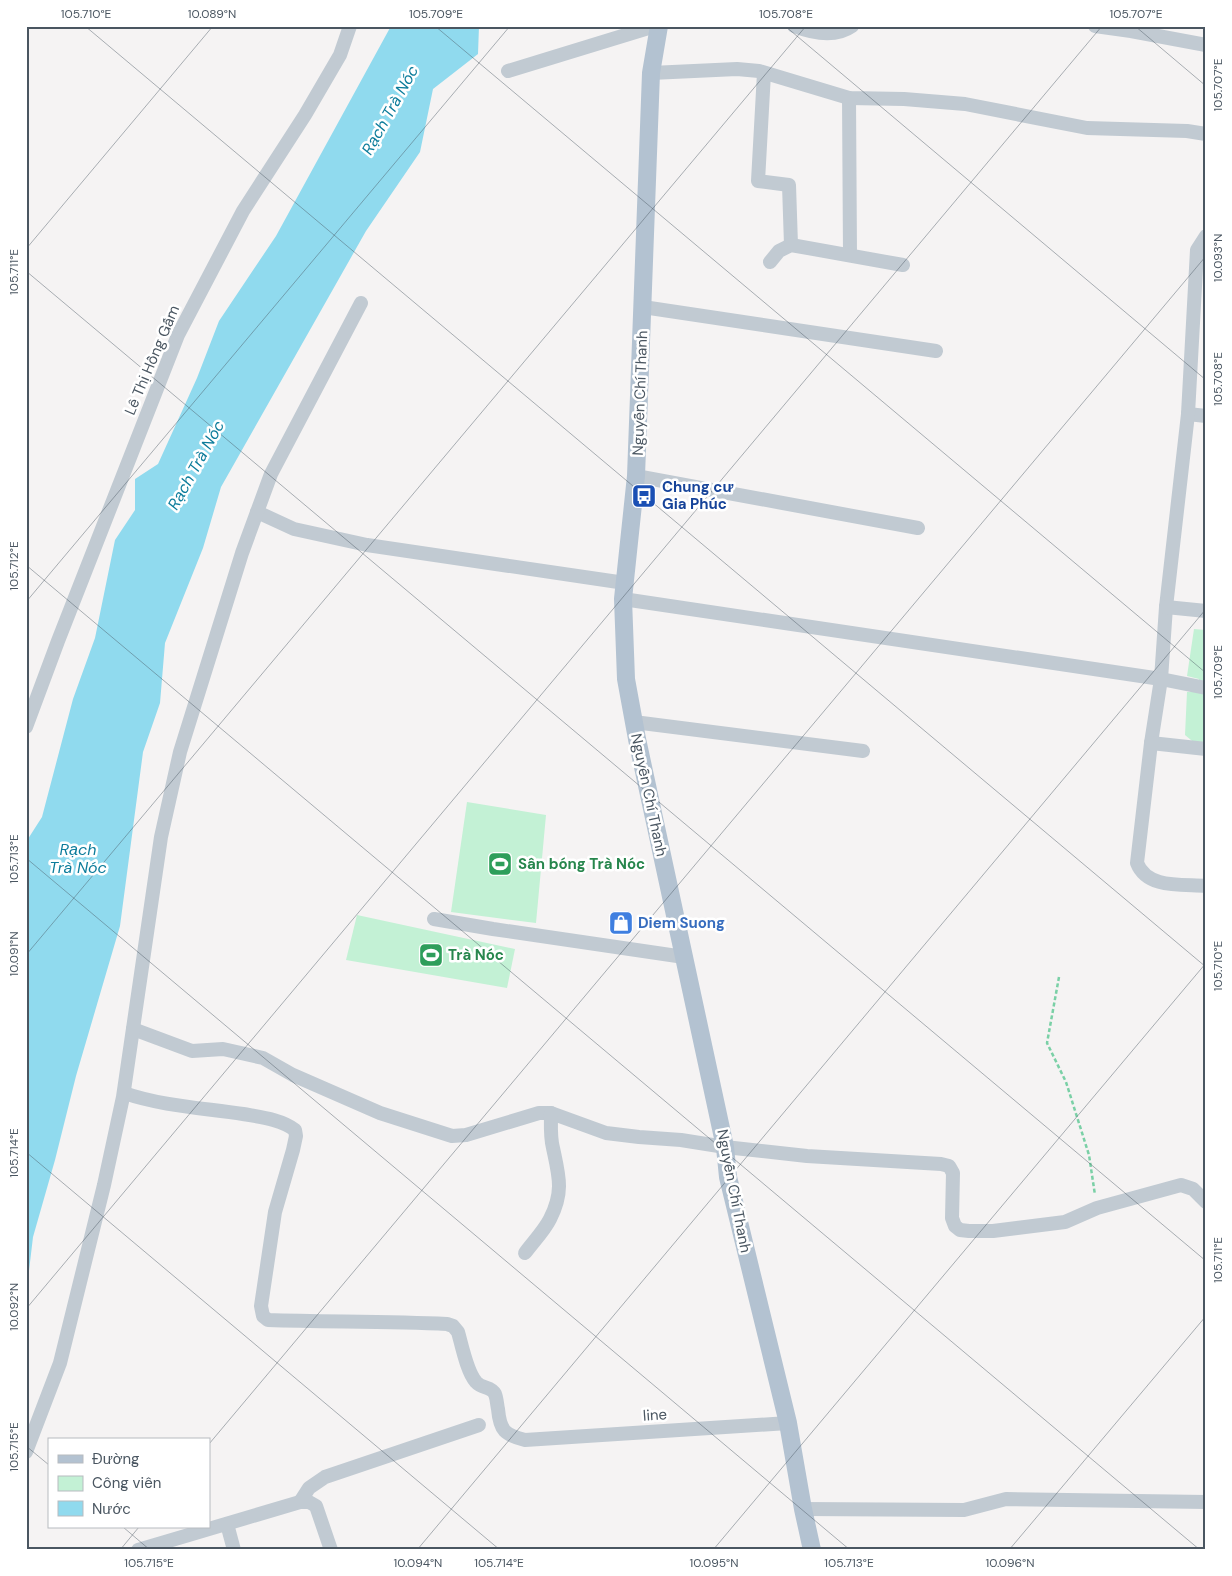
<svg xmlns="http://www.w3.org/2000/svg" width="1232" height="1576" font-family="'DM Sans',sans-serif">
	<rect width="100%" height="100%" fill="#f5f3f3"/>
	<g fill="#c3f1d5">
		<polygon points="1194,629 1206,630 1206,746 1197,745 1185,735 1187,692 1199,692 1199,679 1187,676"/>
		<polygon points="467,802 546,815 536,923 451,912"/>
		<polygon points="357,915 515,949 507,988 346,960"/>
	</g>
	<polygon fill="#90daee" points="391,26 479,26 478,54 433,89 420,152 366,231 221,487 203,548 165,643 160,703 143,752 120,926 76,1076 55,1160 33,1237 26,1296 26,842 42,817 73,699 95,638 115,540 135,510 135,479 158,464 197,378 219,321 276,236"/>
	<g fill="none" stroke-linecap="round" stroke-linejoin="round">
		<polyline stroke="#7ad0a6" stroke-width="2.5" stroke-dasharray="4 2.5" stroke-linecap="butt" points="1059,977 1047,1043 1066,1082 1089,1155 1095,1195"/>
		<g stroke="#c1cad2" stroke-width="14">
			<path d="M794,26C812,33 835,38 852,26"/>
			<polyline points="1095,26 1131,31 1206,45"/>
			<polyline points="508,71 655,26"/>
			<polyline points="651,73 737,69 759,71 849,98 904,99 965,104 1087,128 1187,131 1206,134"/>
			<polyline points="764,73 758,181 789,185 791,245"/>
			<polyline points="849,98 850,255"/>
			<polyline points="770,262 779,251 791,245 903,265"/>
			<polyline points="643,307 936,351"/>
			<polyline points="1188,414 1206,416"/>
			<polyline points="636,476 918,528"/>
			<polyline points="257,512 294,529 367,545 625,583"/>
			<polyline points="623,599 1161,679 1166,607 1188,414 1197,250 1206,236"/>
			<polyline points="1166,607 1206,611"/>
			<path d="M1206,688L1161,679L1151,743L1137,863C1147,889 1182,884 1206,886"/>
			<polyline points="634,722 863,751"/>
			<polyline points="26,727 58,641 178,335 243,211 305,115 340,55 350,26"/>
			<polyline points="1151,743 1206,749"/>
			<polyline points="434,919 493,929 684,957"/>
			<polyline points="133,1029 192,1051 223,1049 263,1058 293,1075 380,1113 452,1136 466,1135 539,1113 551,1113 606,1133 639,1137 681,1140 725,1147 807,1156 941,1164 949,1166 953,1173 952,1218 955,1226 960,1230 969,1231 993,1231 1065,1222 1097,1208 1181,1185 1193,1189 1206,1202"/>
			<path d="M124,1093C162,1106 203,1108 243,1114C259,1117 281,1119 295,1130L296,1136L293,1150L275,1212L261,1306L263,1316L268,1320C327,1322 387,1321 447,1324L453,1326L458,1332C462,1346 467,1372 476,1382C482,1389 491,1386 495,1394C497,1399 497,1405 498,1409C500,1431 505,1435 525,1440L788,1423"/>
			<path d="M525,1253C533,1242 544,1231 550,1219C564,1192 559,1176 553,1148C550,1137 551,1125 551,1113"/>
			<polyline points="26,1452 60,1363 104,1185 123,1097 161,837 180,752 242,553 271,474 361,303"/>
			<polyline points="300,1502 309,1488 325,1477 479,1425"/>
			<polyline points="803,1509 964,1510 1006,1499 1206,1502"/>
			<polyline points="227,1524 234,1550"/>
			<polyline points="138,1550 300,1502 309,1502 316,1506 331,1550"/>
		</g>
		<polyline stroke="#b3c2d1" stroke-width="18" points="659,26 651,73 636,476 623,599 626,679 637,739 725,1147 728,1177 788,1423 803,1509 812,1550"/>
	</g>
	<path fill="none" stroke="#4a5661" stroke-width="1" stroke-opacity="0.45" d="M85,26L1206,967M435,26L1206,673M785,26L1206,380M1135,26L1206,86M26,249L213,26M26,271L1206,1261M26,565L1200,1550M26,602L510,26M26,858L850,1550M26,955L806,26M26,1152L500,1550M26,1309L1102,26M209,1444L1206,256M26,1446L49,1465M123,1527L150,1550M120,1550L139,1527M417,1550L1206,609M713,1550L1206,963M1009,1550L1206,1316"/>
	<defs>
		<symbol id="bus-square" viewBox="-11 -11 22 22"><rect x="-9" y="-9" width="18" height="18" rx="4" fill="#1a4fb4" stroke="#fff"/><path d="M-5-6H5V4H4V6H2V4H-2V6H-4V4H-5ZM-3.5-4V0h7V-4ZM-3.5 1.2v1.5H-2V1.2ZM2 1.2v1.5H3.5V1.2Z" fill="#fff"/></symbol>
		<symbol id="stadium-square" viewBox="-11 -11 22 22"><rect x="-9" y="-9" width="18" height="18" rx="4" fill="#2e9e5b" stroke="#fff"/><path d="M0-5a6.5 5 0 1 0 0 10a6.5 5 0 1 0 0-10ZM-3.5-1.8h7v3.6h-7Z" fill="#fff"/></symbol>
		<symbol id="shop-square" viewBox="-11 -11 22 22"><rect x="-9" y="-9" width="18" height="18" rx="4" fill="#3f7fe0" stroke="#fff"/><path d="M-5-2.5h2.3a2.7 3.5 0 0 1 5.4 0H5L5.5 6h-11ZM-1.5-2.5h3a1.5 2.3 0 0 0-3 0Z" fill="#fff"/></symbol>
	</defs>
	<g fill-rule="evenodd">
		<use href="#bus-square" x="630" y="482" width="28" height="28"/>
		<use href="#stadium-square" x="486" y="850" width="28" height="28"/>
		<use href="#shop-square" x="607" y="909" width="28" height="28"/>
		<use href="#stadium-square" x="417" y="941" width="28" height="28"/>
	</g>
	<g text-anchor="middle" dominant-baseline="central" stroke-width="5" stroke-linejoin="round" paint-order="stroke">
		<g font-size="15" fill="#4a5661" stroke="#fff">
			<text transform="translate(152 360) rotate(-67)">Lê Thị Hồng Gấm</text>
			<text transform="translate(640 393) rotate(-88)">Nguyễn Chí Thanh</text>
			<text transform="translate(649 795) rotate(78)">Nguyễn Chí Thanh</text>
			<text transform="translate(734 1191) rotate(79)">Nguyễn Chí Thanh</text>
			<text transform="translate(655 1415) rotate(-4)">line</text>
		</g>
		<g font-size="15" font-weight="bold" fill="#164399" stroke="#fff" text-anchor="start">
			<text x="662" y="487">Chung cư<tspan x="662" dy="17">Gia Phúc</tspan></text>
		</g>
		<g font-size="15" font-weight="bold" fill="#27864d" stroke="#fff" text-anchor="start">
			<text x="518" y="864">Sân bóng Trà Nóc</text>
			<text x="448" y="955">Trà Nóc</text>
		</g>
		<g font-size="15" font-weight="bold" fill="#366cbe" stroke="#fff" text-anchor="start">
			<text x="638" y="923">Diem Suong</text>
		</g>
		<g font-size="16" font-style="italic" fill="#0c7c9b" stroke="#fff">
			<text transform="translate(390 110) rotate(-61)">Rạch Trà Nóc</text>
			<text transform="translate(196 465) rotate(-61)">Rạch Trà Nóc</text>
			<text x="78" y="849">Rạch<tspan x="78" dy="18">Trà Nóc</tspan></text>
		</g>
	</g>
	<rect width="1232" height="1576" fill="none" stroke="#ffffff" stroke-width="55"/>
	<rect x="48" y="1438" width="162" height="90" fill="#ffffff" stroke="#b7bbc0"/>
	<rect x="58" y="1455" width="25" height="8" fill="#b3c2d1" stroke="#b7bbc0"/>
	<text x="92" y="1464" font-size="15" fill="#4a5661">Đường</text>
	<rect x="58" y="1476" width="25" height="15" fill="#c3f1d5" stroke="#b7bbc0"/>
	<text x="92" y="1488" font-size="15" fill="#4a5661">Công viên</text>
	<rect x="58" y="1501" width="25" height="15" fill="#90daee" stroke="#b7bbc0"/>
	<text x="92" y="1514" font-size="15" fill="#4a5661">Nước</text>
	<rect x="28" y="28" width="1176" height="1520" fill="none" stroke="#4a5661" stroke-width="2"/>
	<g font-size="12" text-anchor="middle" fill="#4a5661">
		<text x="86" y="18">105.710°E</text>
		<text x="212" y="18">10.089°N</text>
		<text x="436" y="18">105.709°E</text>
		<text x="786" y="18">105.708°E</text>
		<text x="1136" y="18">105.707°E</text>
		<text transform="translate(1218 85) rotate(-90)" y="4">105.707°E</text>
		<text transform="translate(1218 258) rotate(-90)" y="4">10.093°N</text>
		<text transform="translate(14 272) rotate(-90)" y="4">105.711°E</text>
		<text transform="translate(1218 379) rotate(-90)" y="4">105.708°E</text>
		<text transform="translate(14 566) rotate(-90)" y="4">105.712°E</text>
		<text transform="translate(1218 672) rotate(-90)" y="4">105.709°E</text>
		<text transform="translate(14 859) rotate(-90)" y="4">105.713°E</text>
		<text transform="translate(14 954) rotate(-90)" y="4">10.091°N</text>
		<text transform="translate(1218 966) rotate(-90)" y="4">105.710°E</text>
		<text transform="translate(14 1153) rotate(-90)" y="4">105.714°E</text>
		<text transform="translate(1218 1260) rotate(-90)" y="4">105.711°E</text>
		<text transform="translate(14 1307) rotate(-90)" y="4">10.092°N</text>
		<text transform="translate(14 1447) rotate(-90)" y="4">105.715°E</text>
		<text x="149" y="1567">105.715°E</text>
		<text x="418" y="1567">10.094°N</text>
		<text x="499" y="1567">105.714°E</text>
		<text x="714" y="1567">10.095°N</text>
		<text x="849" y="1567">105.713°E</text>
		<text x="1010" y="1567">10.096°N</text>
	</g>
</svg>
